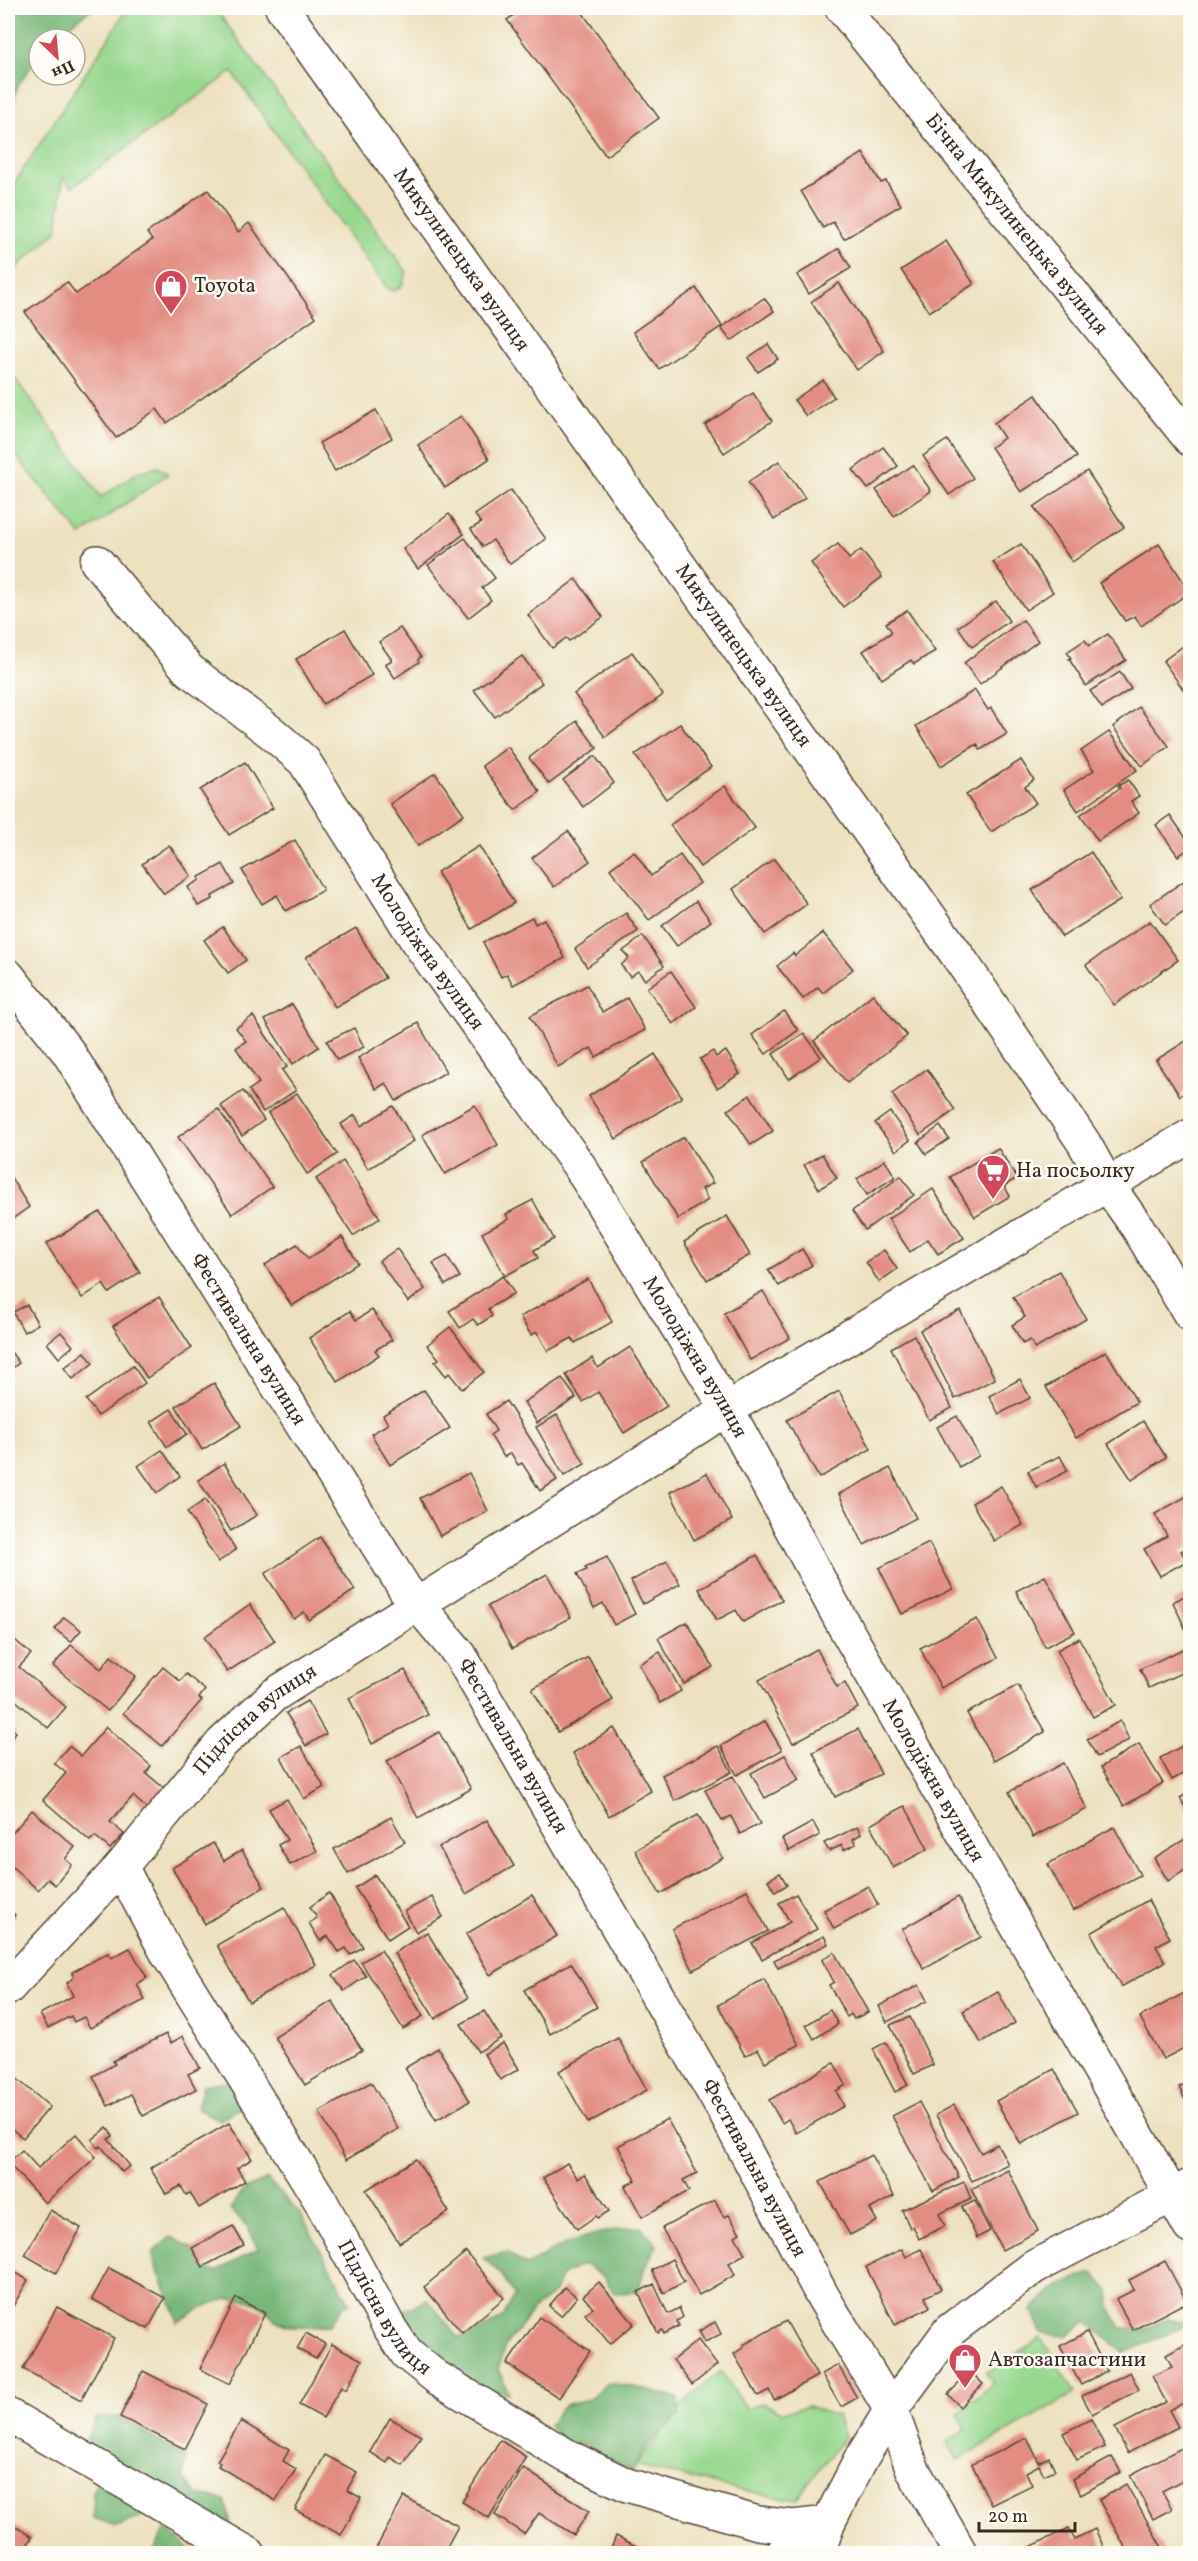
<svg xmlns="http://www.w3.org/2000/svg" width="1198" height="2561" font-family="Vollkorn,serif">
	<rect width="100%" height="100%" fill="#fdfcf7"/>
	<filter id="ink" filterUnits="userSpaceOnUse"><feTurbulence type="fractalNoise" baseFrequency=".0167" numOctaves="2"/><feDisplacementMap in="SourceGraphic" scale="12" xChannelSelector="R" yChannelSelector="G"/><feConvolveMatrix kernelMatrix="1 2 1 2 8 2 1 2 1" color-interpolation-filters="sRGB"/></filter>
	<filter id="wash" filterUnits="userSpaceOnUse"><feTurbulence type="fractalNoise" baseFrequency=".008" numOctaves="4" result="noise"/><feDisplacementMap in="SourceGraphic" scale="24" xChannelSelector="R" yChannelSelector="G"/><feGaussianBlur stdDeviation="1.35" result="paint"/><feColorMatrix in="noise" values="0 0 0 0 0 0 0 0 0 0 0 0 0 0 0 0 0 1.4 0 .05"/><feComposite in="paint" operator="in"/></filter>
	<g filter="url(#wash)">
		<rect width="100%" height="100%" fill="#ede1c0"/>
		<g fill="#97d78e" stroke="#698056" stroke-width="1.5">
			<polygon points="128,8 215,8 407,272 402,286 393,291 386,287 232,72 72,187 63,177 57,231 8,275 8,193"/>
			<polygon points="8,369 101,497 138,472 158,467 168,474 81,535 8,446"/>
			<polygon points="1041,2338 1075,2393 958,2460 947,2442 966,2429 958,2414 993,2383 986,2373"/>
			<polygon points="721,2371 746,2409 763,2403 782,2412 808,2406 837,2416 844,2437 796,2500 730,2488 636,2465 684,2402"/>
		</g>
		<g fill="#79b879" stroke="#5a714c" stroke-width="1.5">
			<polygon points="8,8 93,8 51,39 39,39 39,56 18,85 8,120"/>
			<polygon points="226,2081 246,2095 241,2107 220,2120 197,2109 203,2085"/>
			<path d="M267,2179L301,2215L350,2304L344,2305L330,2325C314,2327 294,2330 279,2322C272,2318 268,2310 261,2306C232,2288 203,2307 178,2322C171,2298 158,2277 152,2253L171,2237L192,2248L203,2267L216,2272L258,2249L247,2226L230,2209L245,2189Z"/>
			<path d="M641,2227L657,2245L645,2267L638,2292L614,2293L604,2277L584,2264L562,2275L555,2292L535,2308L505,2346L498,2369L509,2393L484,2390L419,2356L408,2334L404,2310L428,2300L459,2338L482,2330L503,2317L515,2295L501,2274L483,2258L507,2252L527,2266C561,2241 600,2230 641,2227Z"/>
			<path d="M1093,2273L1109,2291L1110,2307L1121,2328L1145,2329L1167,2319L1190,2324L1124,2353L1087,2322L1066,2336L1041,2333L1032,2310C1053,2288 1063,2281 1093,2273Z"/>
			<path d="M607,2383L630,2386L678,2398L679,2416C655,2433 644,2446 632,2472L589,2446L564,2443L548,2425L564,2406L588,2400Z"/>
			<polygon points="120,2417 186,2458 183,2478 199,2495 225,2500 231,2524 205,2527 145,2494 140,2518 116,2526 93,2518 93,2493 101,2469 86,2441 96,2418"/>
			<polygon points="166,2528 183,2545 198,2553 153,2553"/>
		</g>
		<g id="blocks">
			<g fill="#e38c81">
				<polygon points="524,8 579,8 659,118 606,156 507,20"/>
				<polygon points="863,153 881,183 886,181 901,205 844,239 833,222 823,228 801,191"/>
				<polygon points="208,190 238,232 249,223 316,317 167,423 157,409 116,438 25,312 67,282 76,294 152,240 147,233"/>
				<polygon points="946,241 974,284 929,312 901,270"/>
				<polygon points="839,248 851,268 809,294 797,275"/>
				<polygon points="839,283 884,351 857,370 811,302"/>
				<polygon points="696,288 722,326 659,369 633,332"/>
				<polygon points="764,298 774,311 731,341 721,328"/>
				<polygon points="768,344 778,359 758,372 748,358"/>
				<polygon points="823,380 834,397 806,416 794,400"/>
				<polygon points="753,393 772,421 724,453 705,425"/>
				<polygon points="1036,395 1077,457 1021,492 991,447 1004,438 994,423"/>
				<polygon points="376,410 392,438 335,471 319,443"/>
				<polygon points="461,416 489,459 445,488 418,445"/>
				<polygon points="947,440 973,478 949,495 923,456"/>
				<polygon points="883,447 898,466 868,489 853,470"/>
				<polygon points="779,461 805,498 774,520 748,482"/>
				<polygon points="913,465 931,491 894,516 876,490"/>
				<polygon points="1087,471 1124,527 1072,562 1034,507"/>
				<polygon points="511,490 546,539 510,564 493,540 483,547 471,529 481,523 475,515"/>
				<polygon points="449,514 464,534 418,569 403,549"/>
				<polygon points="465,538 495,578 482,588 491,600 468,618 428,565"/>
				<polygon points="838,544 849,559 861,550 882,577 843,607 811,563"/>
				<polygon points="1021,544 1053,592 1026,610 993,562"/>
				<polygon points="1159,544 1190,592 1141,626 1135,616 1125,621 1099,583"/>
				<polygon points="576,579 603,617 569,641 566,638 552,648 528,615"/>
				<polygon points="996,601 1009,621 972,647 958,627"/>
				<polygon points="907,610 935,651 914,664 911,660 882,679 863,651 892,632 886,623"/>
				<polygon points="1023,620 1038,641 980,684 964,663"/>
				<polygon points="400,628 421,657 418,659 419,662 395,678 385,664 392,660 379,642"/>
				<polygon points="345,629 372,675 323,704 296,659"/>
				<polygon points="1108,634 1126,660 1086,686 1069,659 1071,658 1067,652 1085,640 1089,646"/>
				<polygon points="1190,641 1190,699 1163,661"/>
				<polygon points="632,652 663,695 605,737 574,694"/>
				<polygon points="522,656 542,683 495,717 474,690"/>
				<polygon points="1120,672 1131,689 1102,708 1090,691"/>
				<polygon points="975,690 988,710 991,708 1007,734 980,750 977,744 941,766 916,726"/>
				<polygon points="1139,707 1169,746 1142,766 1113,727"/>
				<polygon points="577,721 597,748 549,784 529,758"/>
				<polygon points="680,724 711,767 666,799 635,755"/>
				<polygon points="1109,732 1137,770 1078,811 1064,790 1094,770 1081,751"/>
				<polygon points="508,747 540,792 515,810 482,766"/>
				<polygon points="595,756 614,783 583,807 563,780"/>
				<polygon points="1021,760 1034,780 1025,787 1036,803 991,832 966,795"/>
				<polygon points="245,762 273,808 229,835 200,790"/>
				<polygon points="435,773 464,814 418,846 390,804"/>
				<polygon points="1128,780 1139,796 1131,801 1139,813 1098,841 1080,815 1120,788 1118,786"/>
				<polygon points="725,786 755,828 700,867 670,825"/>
				<polygon points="1170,815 1190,844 1190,848 1178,856 1156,825"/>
				<polygon points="568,831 590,861 554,887 532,858"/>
				<polygon points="295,840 323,890 286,911 277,895 262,904 242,870"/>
				<polygon points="169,845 191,876 164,894 142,864"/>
				<polygon points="479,846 514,903 472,929 437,872"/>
				<polygon points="634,851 651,876 680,855 700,883 649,920 610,869"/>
				<polygon points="1091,852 1121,900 1062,937 1032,890"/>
				<polygon points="774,859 807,904 765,934 733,889"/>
				<polygon points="223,864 234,884 212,896 213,899 198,906 188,887 200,880 199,877"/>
				<polygon points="1190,877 1190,908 1165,925 1150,904"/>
				<polygon points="696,901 711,921 677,946 662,926"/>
				<polygon points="626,913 638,931 587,967 575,949"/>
				<polygon points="532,917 535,924 544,919 565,958 513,985 507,974 501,977 483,942"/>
				<polygon points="1150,921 1178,960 1114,1005 1086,965"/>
				<polygon points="223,927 246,960 228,973 204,940"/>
				<polygon points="356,928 385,978 335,1007 306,957"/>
				<polygon points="823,933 853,969 823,993 818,987 803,999 777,966 793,953 795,956"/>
				<polygon points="643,936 664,966 645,980 638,971 630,977 621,965 629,958 623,951"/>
				<polygon points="671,971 696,1007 673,1024 647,988"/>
				<polygon points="587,985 602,1012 627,998 645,1030 596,1057 591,1048 558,1067 530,1016"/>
				<polygon points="873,994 907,1036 847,1083 814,1041"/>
				<polygon points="292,1004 319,1047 293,1064 265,1020"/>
				<polygon points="784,1011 798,1030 766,1054 752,1035"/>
				<polygon points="253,1016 287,1067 282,1070 296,1090 263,1112 249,1090 259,1083 236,1048 246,1041 236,1028"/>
				<polygon points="418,1023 446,1072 396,1101 386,1083 376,1089 358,1058"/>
				<polygon points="354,1028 364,1047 337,1060 327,1041"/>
				<polygon points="804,1033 821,1057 789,1079 773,1054"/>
				<polygon points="1189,1039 1190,1089 1180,1096 1156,1060"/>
				<polygon points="713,1051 716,1057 726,1051 740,1074 717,1088 700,1059"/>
				<polygon points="655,1054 682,1097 616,1139 589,1096"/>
				<polygon points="927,1069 955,1110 920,1135 892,1094"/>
				<polygon points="243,1091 264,1120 242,1136 221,1106"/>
				<polygon points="297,1093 337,1154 307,1174 268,1113"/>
				<polygon points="750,1095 773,1131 751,1145 728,1110"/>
				<polygon points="475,1105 498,1145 445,1174 422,1135"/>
				<polygon points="393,1106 414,1141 368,1169 341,1124 355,1115 361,1126"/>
				<polygon points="218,1109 272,1187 232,1214 178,1137"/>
				<polygon points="890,1112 910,1140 896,1151 875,1123"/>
				<polygon points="940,1126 949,1139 926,1154 918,1142"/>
				<polygon points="684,1137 713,1183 702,1189 708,1200 678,1219 643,1162"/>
				<polygon points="998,1148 1017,1178 1004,1186 1010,1196 975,1217 950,1177"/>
				<polygon points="822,1154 837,1178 819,1189 804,1165"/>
				<polygon points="885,1160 895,1177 867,1195 857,1179"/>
				<polygon points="343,1161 380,1218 353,1236 316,1179"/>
				<polygon points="8,1173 29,1207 8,1222"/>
				<polygon points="901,1176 914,1195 865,1230 852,1211"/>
				<polygon points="933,1189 964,1238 938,1254 928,1239 910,1252 888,1219"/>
				<polygon points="533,1200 554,1239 534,1250 538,1258 505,1276 482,1233 509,1219 506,1214"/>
				<polygon points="100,1212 140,1272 109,1293 103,1284 82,1298 46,1244"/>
				<polygon points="727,1216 750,1255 707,1280 684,1242"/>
				<polygon points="342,1237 358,1263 292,1306 265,1265 297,1244 308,1259"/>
				<polygon points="397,1249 425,1289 408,1302 379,1261"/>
				<polygon points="802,1249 812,1265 779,1286 768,1270"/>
				<polygon points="884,1250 897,1269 879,1282 866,1262"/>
				<polygon points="447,1256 460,1277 445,1285 433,1263"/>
				<polygon points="1059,1271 1086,1319 1035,1349 1030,1340 1023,1344 1012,1325 1025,1317 1013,1297"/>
				<polygon points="503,1276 514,1293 488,1309 492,1316 478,1325 473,1319 460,1328 449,1311"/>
				<polygon points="588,1279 612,1322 575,1343 572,1338 548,1351 537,1332 531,1335 520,1317"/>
				<polygon points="763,1291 790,1338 750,1360 724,1313"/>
				<polygon points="159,1297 192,1348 147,1378 113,1326"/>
				<polygon points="27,1305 38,1324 24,1332 13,1312"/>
				<polygon points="372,1310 392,1340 375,1350 379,1355 338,1382 309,1338 350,1311 356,1320"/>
				<polygon points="960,1310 995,1379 955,1399 920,1330"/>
				<polygon points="450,1327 484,1372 462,1389 449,1373 446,1376 435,1362 439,1359 427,1345"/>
				<polygon points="61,1332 73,1346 59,1358 47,1343"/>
				<polygon points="914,1335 952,1408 929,1420 891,1348"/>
				<polygon points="630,1347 667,1406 624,1433 598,1392 583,1402 566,1375 592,1358 598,1368"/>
				<polygon points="8,1348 19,1363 8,1371"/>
				<polygon points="1106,1351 1137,1402 1076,1438 1046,1387"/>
				<polygon points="85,1352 93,1363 73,1379 64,1368"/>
				<polygon points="133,1366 145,1383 98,1416 86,1400"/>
				<polygon points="562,1378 576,1398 537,1423 524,1402"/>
				<polygon points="1020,1379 1030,1398 999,1414 989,1396"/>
				<polygon points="214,1383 241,1426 202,1450 176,1406"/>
				<polygon points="424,1390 450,1428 390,1465 371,1434 388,1424 383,1415"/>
				<polygon points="839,1391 871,1449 819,1478 787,1420"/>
				<polygon points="506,1401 557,1480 540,1491 522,1463 518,1465 511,1453 504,1457 490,1435 496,1431 486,1414"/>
				<polygon points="171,1409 187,1434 167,1447 151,1422"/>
				<polygon points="557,1415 585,1464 564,1476 536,1427"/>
				<polygon points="957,1416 979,1456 959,1467 937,1427"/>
				<polygon points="1143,1421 1166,1457 1132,1480 1108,1444"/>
				<polygon points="162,1450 180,1476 157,1493 138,1466"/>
				<polygon points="1060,1456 1068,1471 1036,1487 1028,1471"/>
				<polygon points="224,1463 257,1515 231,1531 198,1480"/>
				<polygon points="890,1468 916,1518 864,1545 839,1494"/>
				<polygon points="469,1473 488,1511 440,1536 420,1498"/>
				<polygon points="707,1473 732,1520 694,1540 670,1492"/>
				<polygon points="1001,1486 1023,1525 994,1541 972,1503"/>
				<polygon points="1187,1496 1190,1503 1190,1546 1181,1551 1187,1561 1160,1576 1144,1549 1167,1536 1155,1514"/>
				<polygon points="205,1500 236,1550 218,1562 187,1512"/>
				<polygon points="320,1537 355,1590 309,1620 304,1612 294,1619 265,1574"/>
				<polygon points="929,1543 953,1589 902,1614 879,1568"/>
				<polygon points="757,1555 782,1600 743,1622 736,1610 717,1620 699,1589"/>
				<polygon points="607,1557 635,1614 614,1625 603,1603 594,1608 577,1574 587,1570 585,1567"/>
				<polygon points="667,1561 680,1584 643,1604 631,1581"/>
				<polygon points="547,1574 571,1617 512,1649 488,1606"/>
				<polygon points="1045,1576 1075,1632 1045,1647 1016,1591"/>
				<polygon points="1190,1593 1190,1639 1173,1602"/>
				<polygon points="250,1604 275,1641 227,1672 204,1637"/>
				<polygon points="64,1617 81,1630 71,1642 55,1629"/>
				<polygon points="977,1619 998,1658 941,1688 920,1648"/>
				<polygon points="687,1622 713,1667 684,1684 658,1638"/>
				<polygon points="8,1634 31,1654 19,1667 66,1707 48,1728 8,1694"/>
				<polygon points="1079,1638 1116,1705 1093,1717 1057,1650"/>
				<polygon points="71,1645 101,1669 111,1656 136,1676 108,1711 53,1666"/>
				<polygon points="1185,1648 1190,1660 1190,1669 1149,1688 1140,1669"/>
				<polygon points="817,1649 837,1687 845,1683 858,1708 793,1743 759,1680"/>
				<polygon points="660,1652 681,1691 660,1703 639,1664"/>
				<polygon points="588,1657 613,1700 558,1732 532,1689"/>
				<polygon points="163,1667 180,1681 186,1674 205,1690 199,1698 202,1700 162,1746 123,1713"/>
				<polygon points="405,1670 428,1715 372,1744 349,1698"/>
				<polygon points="1018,1685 1045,1732 994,1761 967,1713"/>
				<polygon points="307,1701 326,1734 306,1746 286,1713"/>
				<polygon points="765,1721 782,1750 737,1775 721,1746"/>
				<polygon points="1120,1721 1129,1740 1097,1757 1087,1739"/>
				<polygon points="8,1725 16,1732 8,1743"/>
				<polygon points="106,1727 151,1766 146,1773 165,1789 147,1809 133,1796 110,1822 124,1834 110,1849 95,1836 90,1841 43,1800 66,1773 54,1763 69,1746 81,1756"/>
				<polygon points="614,1728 651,1791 609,1816 573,1753"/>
				<polygon points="858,1729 881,1774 835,1797 813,1752"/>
				<polygon points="439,1732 471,1789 418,1818 387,1761"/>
				<polygon points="1190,1742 1190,1770 1172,1780 1160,1758"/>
				<polygon points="1139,1744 1163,1783 1124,1806 1101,1767"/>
				<polygon points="301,1746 324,1787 304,1799 281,1757"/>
				<polygon points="718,1746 732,1772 675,1801 662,1775"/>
				<polygon points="785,1755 799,1780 765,1798 751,1773"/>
				<polygon points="1063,1763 1087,1809 1033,1837 1009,1792"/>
				<polygon points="733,1776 760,1824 740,1834 731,1816 722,1821 705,1790"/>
				<polygon points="1190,1792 1190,1815 1180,1798"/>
				<polygon points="287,1799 317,1851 290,1865 278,1845 287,1840 269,1809"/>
				<polygon points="905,1806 928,1849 893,1868 870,1825"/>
				<polygon points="32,1810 75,1847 65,1859 72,1865 55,1885 48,1879 38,1890 8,1863 8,1838"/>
				<polygon points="698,1815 723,1858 660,1894 635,1850"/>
				<polygon points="391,1817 405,1842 348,1874 334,1849"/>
				<polygon points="487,1820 514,1866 466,1894 439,1847"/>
				<polygon points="813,1822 820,1835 789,1851 782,1839"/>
				<polygon points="857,1827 861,1834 853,1839 856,1844 844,1850 842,1845 829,1851 824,1843"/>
				<polygon points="1114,1827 1140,1875 1073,1911 1048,1864"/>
				<polygon points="1190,1836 1190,1867 1168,1881 1154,1858"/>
				<polygon points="213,1843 224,1861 242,1850 264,1887 205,1924 172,1868"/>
				<polygon points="780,1873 787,1885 775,1892 768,1880"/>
				<polygon points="375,1875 408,1926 388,1939 355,1888"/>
				<polygon points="868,1886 878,1905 834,1929 824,1910"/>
				<polygon points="747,1890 768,1931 693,1970 672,1929"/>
				<polygon points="329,1893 363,1947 350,1955 346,1948 339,1952 328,1936 320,1941 309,1923 317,1918 310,1907"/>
				<polygon points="796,1894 817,1929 762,1959 752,1943 790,1922 779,1903"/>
				<polygon points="532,1895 557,1936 490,1975 466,1934"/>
				<polygon points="432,1897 443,1917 416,1932 405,1911"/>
				<polygon points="958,1897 981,1937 924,1969 902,1929"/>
				<polygon points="1148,1900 1170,1938 1156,1946 1165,1962 1121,1987 1091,1933"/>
				<polygon points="284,1907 316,1965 249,2002 217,1945"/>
				<polygon points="8,1908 15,1915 8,1924"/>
				<polygon points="427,1932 468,1998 435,2019 394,1953"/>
				<polygon points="824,1936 828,1944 778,1968 774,1960"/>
				<polygon points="130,1948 147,1978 137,1984 145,2000 90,2028 84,2017 74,2022 71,2016 48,2028 40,2014 73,1996 67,1983 74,1977 72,1972 108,1953 111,1958"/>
				<polygon points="381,1950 423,2016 403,2029 361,1962"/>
				<polygon points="834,1952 868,2012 854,2019 851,2014 847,2017 829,1985 834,1982 822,1960"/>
				<polygon points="354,1960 366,1976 344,1991 333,1975"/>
				<polygon points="571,1963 597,2007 550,2034 524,1990"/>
				<polygon points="764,1979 799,2045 765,2062 758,2049 745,2056 718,2005"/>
				<polygon points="919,1985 927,2001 887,2022 879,2006"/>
				<polygon points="1188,1991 1190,1996 1190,2045 1163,2059 1140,2017"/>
				<polygon points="998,1992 1015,2023 981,2043 963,2011"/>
				<polygon points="332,2001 362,2050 305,2085 275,2037"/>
				<polygon points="830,2010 838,2024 814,2039 806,2025"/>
				<polygon points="484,2011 501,2038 478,2052 461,2024"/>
				<polygon points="910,2017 933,2065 914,2074 890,2025"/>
				<polygon points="166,2034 171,2043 183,2036 200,2068 188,2074 196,2089 143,2116 131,2094 108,2106 93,2076 115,2064 113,2061"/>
				<polygon points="618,2038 647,2090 588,2123 559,2071"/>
				<polygon points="886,2042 908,2085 895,2092 873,2049"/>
				<polygon points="503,2043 519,2069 500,2080 484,2054"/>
				<polygon points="438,2048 470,2101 436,2120 405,2068"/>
				<polygon points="834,2063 846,2085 836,2091 844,2106 796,2133 788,2119 782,2123 769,2100"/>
				<polygon points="1054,2069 1078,2112 1021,2144 996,2101"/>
				<polygon points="8,2071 50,2107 23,2138 8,2126"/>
				<polygon points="1190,2081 1190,2110 1179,2087"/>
				<polygon points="371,2082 398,2129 346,2160 319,2112"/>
				<polygon points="919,2102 959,2177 933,2191 892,2116"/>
				<polygon points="954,2105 981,2153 997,2144 1008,2164 972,2181 936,2115"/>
				<polygon points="667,2119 697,2173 683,2180 689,2191 642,2217 625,2186 636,2180 618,2146"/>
				<polygon points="229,2123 252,2159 237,2168 245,2181 199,2208 190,2193 186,2195 181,2186 166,2194 150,2168"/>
				<polygon points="107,2128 113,2136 108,2139 130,2166 122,2172 101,2146 98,2148 92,2140"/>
				<polygon points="76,2134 96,2157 45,2203 8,2163 22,2150 38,2168"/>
				<polygon points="871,2155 894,2196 870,2209 877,2221 850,2235 820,2182"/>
				<polygon points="416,2159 449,2212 399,2243 366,2190"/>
				<polygon points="567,2163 578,2179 585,2174 609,2211 598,2218 596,2216 577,2229 543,2178"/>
				<polygon points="1008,2170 1038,2231 1002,2250 971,2189"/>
				<polygon points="964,2182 971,2199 939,2214 945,2226 919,2239 913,2226 910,2228 902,2210"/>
				<polygon points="715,2200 724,2217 729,2215 740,2233 735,2236 745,2254 729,2263 735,2275 699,2295 662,2228"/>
				<polygon points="975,2201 990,2231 977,2238 962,2207"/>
				<polygon points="50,2210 81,2228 56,2273 25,2255"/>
				<polygon points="233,2226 244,2245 203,2267 192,2248"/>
				<polygon points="902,2249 906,2257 921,2249 941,2289 925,2297 930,2307 895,2325 866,2267"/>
				<polygon points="466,2252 504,2298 462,2333 424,2287"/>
				<polygon points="672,2259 684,2282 664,2293 652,2270"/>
				<polygon points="1165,2261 1187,2302 1133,2330 1116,2299 1134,2290 1129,2280"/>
				<polygon points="8,2268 28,2280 8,2315"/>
				<polygon points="109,2268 165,2298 148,2329 92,2299"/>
				<polygon points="599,2282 634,2324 610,2344 585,2314 593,2308 583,2296"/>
				<polygon points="654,2284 668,2314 679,2308 683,2317 677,2321 679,2326 664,2334 662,2330 658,2333 638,2292"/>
				<polygon points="565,2287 577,2297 561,2316 549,2306"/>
				<polygon points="236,2298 265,2313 230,2384 200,2369"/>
				<polygon points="57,2307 114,2338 81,2400 23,2369"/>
				<polygon points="539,2317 590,2351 559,2398 507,2364"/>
				<polygon points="786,2321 817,2376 774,2400 769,2390 758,2396 734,2354 744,2347 743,2345"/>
				<polygon points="715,2322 721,2334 705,2342 699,2331"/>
				<polygon points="1087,2332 1107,2371 1081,2385 1060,2346"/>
				<polygon points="306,2333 325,2344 316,2359 297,2349"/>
				<polygon points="698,2340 717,2365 692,2385 673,2360"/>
				<polygon points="1190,2342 1190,2400 1169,2410 1178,2427 1128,2453 1115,2428 1166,2402 1152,2376 1172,2367 1166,2355"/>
				<polygon points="332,2344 362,2360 346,2390 341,2387 323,2418 299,2405"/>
				<polygon points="838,2365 857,2398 841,2407 822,2374"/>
				<polygon points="143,2371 208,2404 185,2449 120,2417"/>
				<polygon points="971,2372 983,2384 960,2407 948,2394"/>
				<polygon points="1130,2372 1139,2390 1092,2414 1082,2396"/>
				<polygon points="390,2418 421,2436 403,2465 390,2457 387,2463 370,2452"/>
				<polygon points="1091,2419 1105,2447 1077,2460 1063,2433"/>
				<polygon points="241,2421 289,2450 283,2461 296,2469 276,2501 218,2466 220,2463 217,2461"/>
				<polygon points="1027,2438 1039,2462 1049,2457 1055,2470 1044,2475 1039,2465 1026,2472 1032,2485 991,2505 972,2464"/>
				<polygon points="500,2440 526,2457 489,2518 462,2502"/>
				<polygon points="1189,2444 1190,2476 1162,2491 1172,2509 1153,2519 1130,2475"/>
				<polygon points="325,2455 357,2472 347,2490 361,2498 341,2535 295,2510"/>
				<polygon points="1112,2457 1121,2472 1081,2495 1072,2479"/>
				<polygon points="523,2468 589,2511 574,2535 539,2513 524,2534 495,2515"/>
				<polygon points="1126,2484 1164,2551 1159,2554 1129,2554 1099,2500"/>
				<polygon points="404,2497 458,2526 443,2554 374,2552"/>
				<polygon points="8,2521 32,2537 22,2554 8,2554"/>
				<polygon points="1069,2528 1075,2539 1095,2529 1107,2554 1026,2554 1024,2550"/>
				<polygon points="616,2536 652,2554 609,2554"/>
			</g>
		</g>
	</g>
	<g filter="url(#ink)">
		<use href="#blocks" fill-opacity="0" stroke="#564536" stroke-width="1.5"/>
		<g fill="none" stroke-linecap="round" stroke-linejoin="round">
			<defs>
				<g id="minor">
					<path id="s1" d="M842,8L1190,439"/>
					<path id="s2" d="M97,562L189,670L272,733L304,761L417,941L580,1167L727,1409L843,1624L1190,2227"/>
					<path id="s3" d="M8,976L68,1052L405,1589L460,1655L723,2109L823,2297L891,2410L913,2470L961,2554"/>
					<path id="s4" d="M121,1867L168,1955L320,2200L388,2325L407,2354L436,2377L567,2456L627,2485L758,2523L793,2527L828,2523"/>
					<path id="s5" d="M8,1988L121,1867L222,1743L274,1695L727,1409L1190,1136"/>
					<polyline points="8,2415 249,2554"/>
					<polyline points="782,2554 797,2541 824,2526"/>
					<polyline points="818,2554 828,2523 862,2457 891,2410 949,2331 1034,2267 1190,2186"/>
				</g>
				<g id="highway">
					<path id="s6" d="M282,8L962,962L1084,1143L1108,1186L1138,1228L1190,1314"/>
				</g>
			</defs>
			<use href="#minor" stroke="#564536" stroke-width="36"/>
			<use href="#highway" stroke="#564536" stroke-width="36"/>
			<use href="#minor" stroke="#fff" stroke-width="33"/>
			<use href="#highway" stroke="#fff" stroke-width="33"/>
		</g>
	</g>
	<defs>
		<symbol id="shop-pin" viewBox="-11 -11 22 30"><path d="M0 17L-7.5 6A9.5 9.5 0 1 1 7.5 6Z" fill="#d1495b" stroke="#fdfcf7"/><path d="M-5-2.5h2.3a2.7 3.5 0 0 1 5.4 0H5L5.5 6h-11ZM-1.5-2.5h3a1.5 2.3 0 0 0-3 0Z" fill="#fff"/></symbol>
		<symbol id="supermarket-pin" viewBox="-11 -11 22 30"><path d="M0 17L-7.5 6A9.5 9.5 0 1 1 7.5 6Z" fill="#d1495b" stroke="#fdfcf7"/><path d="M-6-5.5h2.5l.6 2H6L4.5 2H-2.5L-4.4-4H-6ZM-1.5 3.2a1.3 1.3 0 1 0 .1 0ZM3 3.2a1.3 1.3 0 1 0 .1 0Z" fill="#fff"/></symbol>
	</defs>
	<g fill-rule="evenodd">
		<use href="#shop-pin" x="152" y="267" width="38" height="52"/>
		<use href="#supermarket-pin" x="974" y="1152" width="38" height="52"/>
		<use href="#shop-pin" x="946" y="2341" width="38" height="52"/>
	</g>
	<g text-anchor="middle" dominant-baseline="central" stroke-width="5" stroke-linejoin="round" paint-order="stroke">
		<g font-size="21" fill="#3b2a1e" stroke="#fdfcf7">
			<text stroke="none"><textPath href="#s1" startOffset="278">Бічна Микулинецька вулиця</textPath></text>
			<text stroke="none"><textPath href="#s6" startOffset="309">Микулинецька вулиця</textPath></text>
			<text stroke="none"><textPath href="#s6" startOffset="795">Микулинецька вулиця</textPath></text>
			<text stroke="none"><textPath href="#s2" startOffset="516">Молодіжна вулиця</textPath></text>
			<text stroke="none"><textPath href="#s3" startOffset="436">Фестивальна вулиця</textPath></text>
			<text stroke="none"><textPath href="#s2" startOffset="1002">Молодіжна вулиця</textPath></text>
			<text stroke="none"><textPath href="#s5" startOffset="366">Підлісна вулиця</textPath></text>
			<text stroke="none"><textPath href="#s3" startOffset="922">Фестивальна вулиця</textPath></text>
			<text stroke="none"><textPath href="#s2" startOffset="1488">Молодіжна вулиця</textPath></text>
			<text stroke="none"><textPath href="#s3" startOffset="1408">Фестивальна вулиця</textPath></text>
			<text stroke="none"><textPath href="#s4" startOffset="514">Підлісна вулиця</textPath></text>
		</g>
		<g font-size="21" fill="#3b2a1e" stroke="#fdfcf7" text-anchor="start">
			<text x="194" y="286">Toyota</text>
			<text x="1016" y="1171">На посьолку</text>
			<text x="988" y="2360">Автозапчастини</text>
		</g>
	</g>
	<rect width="1198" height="2561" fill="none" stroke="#fdfcf7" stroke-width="30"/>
	<g transform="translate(57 57) rotate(154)"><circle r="28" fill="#fdfcf7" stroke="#afa8a0" stroke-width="1.5"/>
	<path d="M0-4.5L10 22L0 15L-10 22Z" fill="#d1495b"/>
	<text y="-9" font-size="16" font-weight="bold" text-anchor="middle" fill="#3b2a1e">Пн</text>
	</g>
	<path d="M979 2522v9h96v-9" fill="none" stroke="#3b2a1e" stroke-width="3"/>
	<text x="988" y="2522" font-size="18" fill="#3b2a1e" stroke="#fdfcf7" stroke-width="4.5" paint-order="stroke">20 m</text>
</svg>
